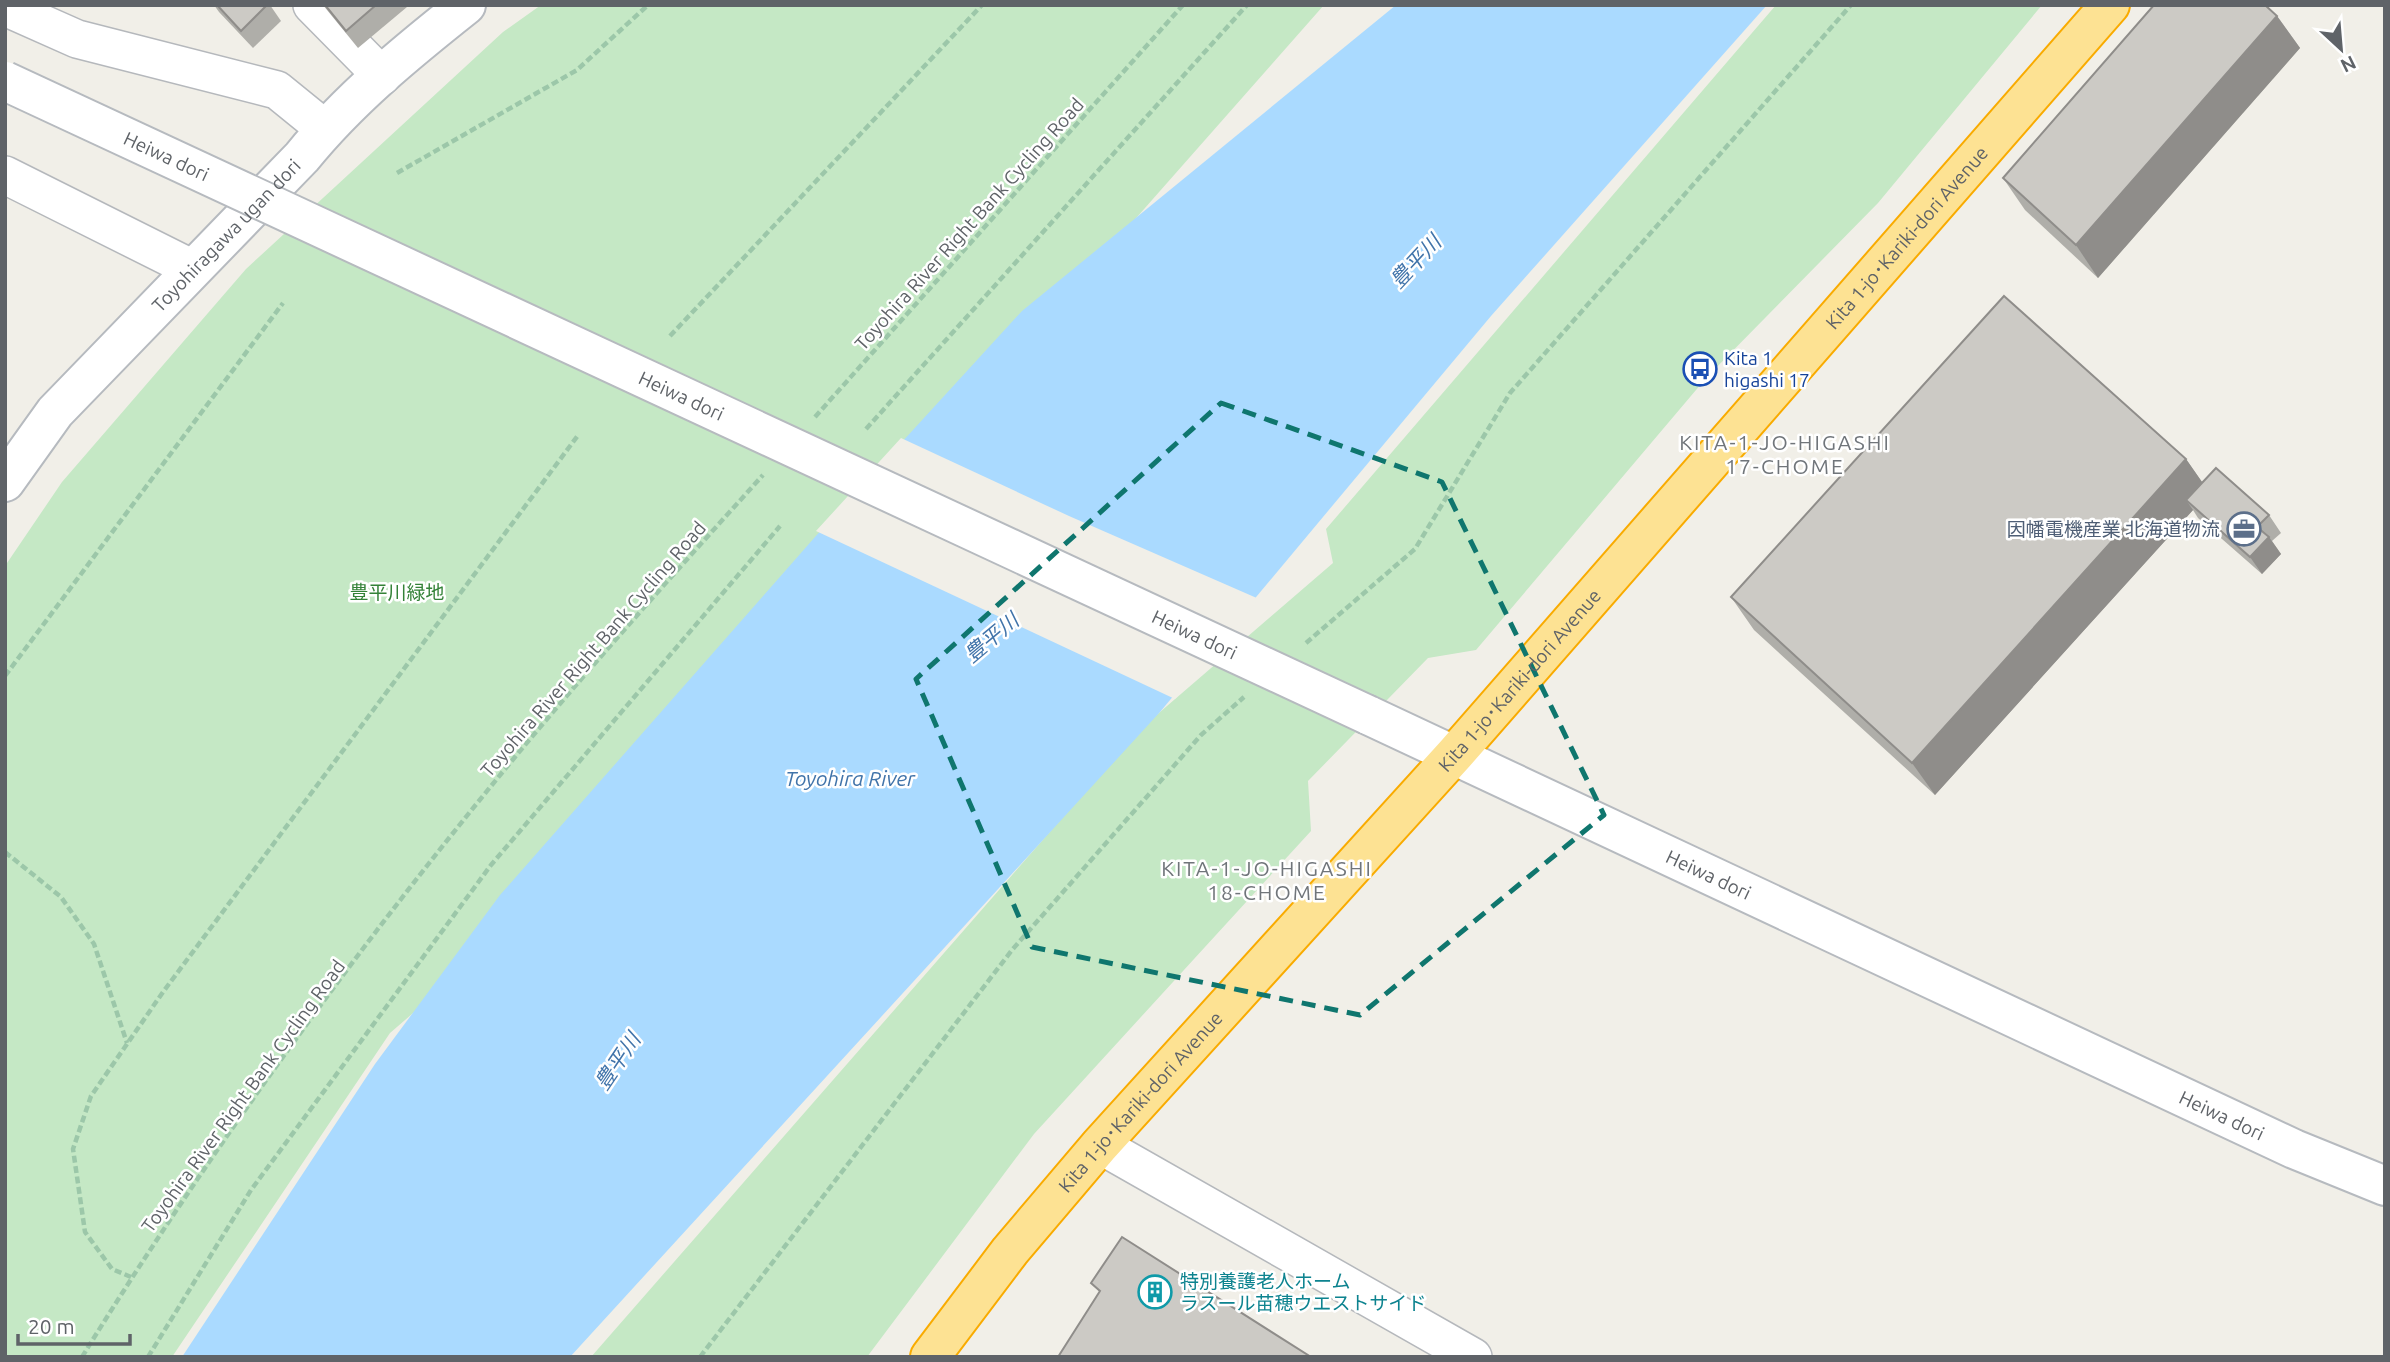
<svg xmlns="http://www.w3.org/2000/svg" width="2390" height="1362" font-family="Ubuntu,'Noto Sans JP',sans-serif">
	<rect width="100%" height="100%" fill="#f1efe8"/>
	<g fill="#c5e8c5">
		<polygon points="541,5 1324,5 1100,259 618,836 390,1033 172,1357 5,1357 5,566 62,482 246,269 503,32"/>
		<polygon points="1776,5 2042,5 1878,203 1707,377 1476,650 1428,658 1308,781 1311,831 1034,1134 867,1357 591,1357 1138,731 1333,563 1326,529"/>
	</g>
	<polygon fill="#aadaff" points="1396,5 1767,5 1491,316 1160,712 570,1357 182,1357 375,1064 500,895 815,537 1022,311"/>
	<polygon fill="#f1efe8" points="901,438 1069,516 1259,599 1175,699 816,531"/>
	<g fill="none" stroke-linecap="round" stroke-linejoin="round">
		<defs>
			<g id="street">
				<polyline points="312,5 382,76"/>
				<polyline points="5,7 77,39 277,90 325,129"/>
				<polyline points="5,175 193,269"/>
				<polyline points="1100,1145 1473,1357"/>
			</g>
			<g id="secondary">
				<path id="s1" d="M5,482L55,412L302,157C349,99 408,51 466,5"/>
				<path id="s2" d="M1368,715L2294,1149L2385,1186"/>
			</g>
			<g id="highway">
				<path id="s3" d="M930,1357L1010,1251L1100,1145L1455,754L2110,5"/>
			</g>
		</defs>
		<use href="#street" stroke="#b5b8bc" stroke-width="40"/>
		<use href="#secondary" stroke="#b6babf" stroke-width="42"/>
		<use href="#highway" stroke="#f9ab00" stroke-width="42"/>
		<g stroke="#9cc7a9" stroke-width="4.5" stroke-dasharray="7 3.5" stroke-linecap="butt">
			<polyline points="397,173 577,70 648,5"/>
			<polyline points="670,336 982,5"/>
			<polyline points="815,417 1183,5"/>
			<polyline points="866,429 1247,5"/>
			<polyline points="1306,643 1415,549 1510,393 1851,5"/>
			<polyline points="5,676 283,303"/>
			<polyline points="5,852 61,897 94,944 127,1043"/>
			<polyline points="131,1277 112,1269 85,1232 73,1149 91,1096 163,992 579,434"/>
			<path d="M82,1357C210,1150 359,945 515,757C595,661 679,568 763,475"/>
			<polyline points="148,1357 251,1190 491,865 780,526"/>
			<polyline points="700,1357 1012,950 1201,735 1244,697"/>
		</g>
		<use href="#street" stroke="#fff" stroke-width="37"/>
		<use href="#secondary" stroke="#fff" stroke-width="38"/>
		<use href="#highway" stroke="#fde293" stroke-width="38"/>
		<defs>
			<g id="secondary-bridge">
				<path id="s4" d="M5,81L1368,715"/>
			</g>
		</defs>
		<use href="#secondary-bridge" stroke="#b6babf" stroke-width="42" stroke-linecap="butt"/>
		<use href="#secondary-bridge" stroke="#fff" stroke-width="38"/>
	</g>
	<g fill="#afaea9">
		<polygon points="214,5 270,5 281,21 253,48 219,12"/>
		<polygon points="323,5 406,5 407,7 358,48"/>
		<polygon points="2277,16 2300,48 2098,278 2025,210 2003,178"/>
		<polygon points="2186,459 2202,482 2269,515 2281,533 2272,541 2281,554 2262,574 2198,518 2193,510 1935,795 1754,630 1731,597"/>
	</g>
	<g fill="#8f8d8a">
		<polygon points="2277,16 2300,48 2098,278 2076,245"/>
		<polygon points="2186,459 2209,492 2186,500 2193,510 1935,795 1912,763"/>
		<polygon points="2269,537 2281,554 2262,574 2250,557"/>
	</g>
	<g fill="#cccac5" stroke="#8f8d8a" stroke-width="2">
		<polygon points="217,5 267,5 241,31"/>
		<polygon points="325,5 376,5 346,31"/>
		<polygon points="2154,5 2265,5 2277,16 2076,245 2003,178"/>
		<polygon points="2004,296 2186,459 1912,763 1731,597"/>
		<polygon points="2216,468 2269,515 2257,527 2269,537 2250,557 2186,500"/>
		<polygon points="1122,1237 1311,1357 1058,1357 1100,1291 1091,1283"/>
	</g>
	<path fill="none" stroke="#0f766e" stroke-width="5" stroke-dasharray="14 9" stroke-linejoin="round" d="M1221,403L1442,482L1604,815L1360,1015L1032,947L916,679Z"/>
	<defs>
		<symbol id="bus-ring" viewBox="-11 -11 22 22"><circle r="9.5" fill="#fff" stroke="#1a4fb4" stroke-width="1.5"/><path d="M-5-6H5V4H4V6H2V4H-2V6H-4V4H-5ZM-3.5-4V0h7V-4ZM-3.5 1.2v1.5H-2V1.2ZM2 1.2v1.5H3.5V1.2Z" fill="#1a4fb4"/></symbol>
		<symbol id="office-ring" viewBox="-11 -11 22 22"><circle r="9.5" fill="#fff" stroke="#5c6f8a" stroke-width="1.5"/><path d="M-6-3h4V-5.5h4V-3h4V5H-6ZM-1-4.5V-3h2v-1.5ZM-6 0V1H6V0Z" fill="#5c6f8a"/></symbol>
		<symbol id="building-ring" viewBox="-11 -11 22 22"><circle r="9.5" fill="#fff" stroke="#0f9aa8" stroke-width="1.5"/><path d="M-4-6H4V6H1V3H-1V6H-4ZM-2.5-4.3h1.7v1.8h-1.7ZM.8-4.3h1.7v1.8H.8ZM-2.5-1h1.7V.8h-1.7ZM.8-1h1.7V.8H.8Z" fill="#0f9aa8"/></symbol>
	</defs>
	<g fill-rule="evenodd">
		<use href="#bus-ring" x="1681" y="350" width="38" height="38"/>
		<use href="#office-ring" x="2225" y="510" width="38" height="38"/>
		<use href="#building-ring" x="1136" y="1273" width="38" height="38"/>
	</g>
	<g text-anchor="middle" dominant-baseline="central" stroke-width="5" stroke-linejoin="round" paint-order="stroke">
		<g font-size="19" fill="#5f6368" stroke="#fff">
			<text stroke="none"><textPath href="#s4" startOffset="178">Heiwa dori</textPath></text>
			<text transform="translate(969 224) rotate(-48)">Toyohira River Right Bank Cycling Road</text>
			<text stroke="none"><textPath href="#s1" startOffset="332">Toyohiragawa ugan dori</textPath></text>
			<text stroke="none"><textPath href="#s3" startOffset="1486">Kita 1-jo･Kariki-dori Avenue</textPath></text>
			<text stroke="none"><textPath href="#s4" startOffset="746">Heiwa dori</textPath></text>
			<text stroke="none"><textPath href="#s4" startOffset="1312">Heiwa dori</textPath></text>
			<text transform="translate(593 649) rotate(-49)">Toyohira River Right Bank Cycling Road</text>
			<text stroke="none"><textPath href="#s3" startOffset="898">Kita 1-jo･Kariki-dori Avenue</textPath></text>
			<text stroke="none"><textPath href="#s2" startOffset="376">Heiwa dori</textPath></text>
			<text transform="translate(243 1096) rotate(-54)">Toyohira River Right Bank Cycling Road</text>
			<text stroke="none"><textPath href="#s3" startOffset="331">Kita 1-jo･Kariki-dori Avenue</textPath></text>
			<text stroke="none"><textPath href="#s2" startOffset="943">Heiwa dori</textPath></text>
		</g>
		<g font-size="19" fill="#164399" stroke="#fff" text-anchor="start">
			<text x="1724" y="358">Kita 1<tspan x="1724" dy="22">higashi 17</tspan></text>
		</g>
		<g font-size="19" fill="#4e5e75" stroke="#fff" text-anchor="end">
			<text x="2220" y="529">因幡電機産業 北海道物流</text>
		</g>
		<g font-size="19" fill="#348238" stroke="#fff">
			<text x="397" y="592">豊平川緑地</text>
		</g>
		<g font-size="19" fill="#0d838f" stroke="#fff" text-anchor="start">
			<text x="1180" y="1281">特別養護老人ホーム<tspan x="1180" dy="22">ラスール苗穂ウエストサイド</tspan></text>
		</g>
		<g font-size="21" font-style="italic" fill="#4174aa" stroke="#fff">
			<text transform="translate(1415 261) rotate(-47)">豊平川</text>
			<text transform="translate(991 637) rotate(-40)">豊平川</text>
			<text x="850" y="778">Toyohira River</text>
			<text transform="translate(617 1061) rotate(-56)">豊平川</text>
		</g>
		<g font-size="21" letter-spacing="2" fill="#70757a" stroke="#fff">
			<text x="1785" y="442">KITA-1-JO-HIGASHI<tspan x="1785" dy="24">17-CHOME</tspan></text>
			<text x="1267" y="868">KITA-1-JO-HIGASHI<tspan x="1267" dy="24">18-CHOME</tspan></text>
		</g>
	</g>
	<rect width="2390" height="1362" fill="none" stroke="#5f6368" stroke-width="14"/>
	<g transform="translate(2341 49) rotate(154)" stroke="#ffffff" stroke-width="5" paint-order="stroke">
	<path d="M0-5L12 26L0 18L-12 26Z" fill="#5f6368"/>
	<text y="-10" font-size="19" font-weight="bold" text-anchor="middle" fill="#5f6368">N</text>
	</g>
	<path d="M18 1334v10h112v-10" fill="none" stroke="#5f6368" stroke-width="3.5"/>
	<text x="28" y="1334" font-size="21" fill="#5f6368" stroke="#ffffff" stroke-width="5" paint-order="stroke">20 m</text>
</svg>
